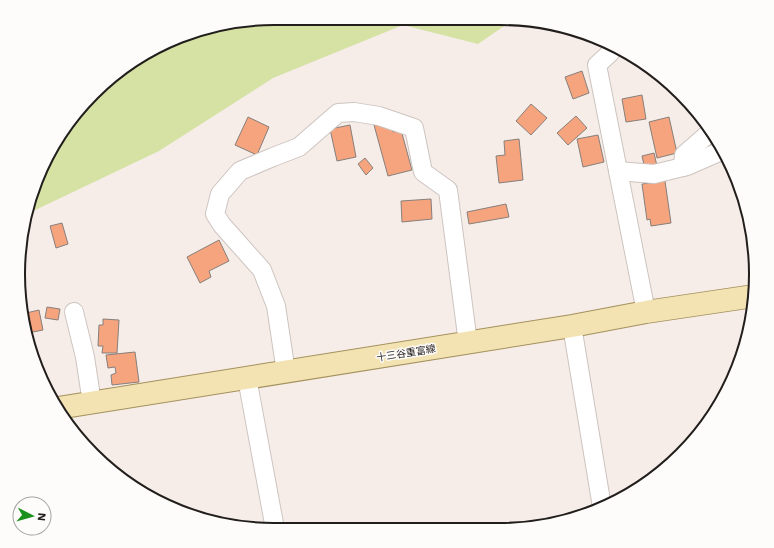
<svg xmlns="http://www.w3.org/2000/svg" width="774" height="548" font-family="'Work Sans','Noto Sans JP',sans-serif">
	<rect width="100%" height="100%" fill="#f6ede9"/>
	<polygon fill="#d5e2a4" points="274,18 510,22 478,44 403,25 273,78 159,151 27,214 38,176 81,105 132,61 208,27"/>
	<g fill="#f5a47e" stroke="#877f7b">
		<polygon points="582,71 589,93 573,99 565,77"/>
		<polygon points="642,95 646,119 626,122 622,99"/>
		<polygon points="531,104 547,118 531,135 516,121"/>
		<polygon points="576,116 587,128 568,145 557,133"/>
		<polygon points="248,117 269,127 257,155 235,145"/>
		<polygon points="669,117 677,153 657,158 649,122"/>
		<polygon points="389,121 393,132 401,130 412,170 388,176 374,125"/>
		<polygon points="350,125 356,157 337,161 330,129"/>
		<polygon points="598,135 604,162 583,167 577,139"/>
		<polygon points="519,139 523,180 499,183 496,156 505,155 504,141"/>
		<polygon points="654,153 657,166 645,169 642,156"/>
		<polygon points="365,158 373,168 366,175 358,164"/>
		<polygon points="665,181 671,223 651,226 650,219 647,220 642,184"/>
		<polygon points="431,199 432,219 402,222 401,201"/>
		<polygon points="506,204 509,217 469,224 467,212"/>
		<polygon points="62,223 68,244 56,248 50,226"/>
		<polygon points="219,240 229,261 209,271 211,277 200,283 187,257"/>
		<polygon points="47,307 60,309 58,320 45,318"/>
		<polygon points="39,310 43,330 28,333 22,314"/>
		<polygon points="103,319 119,320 117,353 102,353 103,346 98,346 99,325 103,325"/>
		<polygon points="135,352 139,382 112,385 111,375 116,373 115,367 108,368 106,355"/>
	</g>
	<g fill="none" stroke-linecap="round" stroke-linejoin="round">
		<defs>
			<g id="minor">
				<polyline points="612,46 610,53 597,65 646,312"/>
				<polyline points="683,167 684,155 708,134"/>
				<polyline points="618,171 654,174 687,166 719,152"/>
				<polyline points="74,312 85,357 92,403"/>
				<polyline points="572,326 602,507"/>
				<polyline points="286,372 276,306 262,270 222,225 215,214 220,194 240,171 273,157 299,147 338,113 354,112 379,116 414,128 423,172 448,190 468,343"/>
				<polyline points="247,378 275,529"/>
			</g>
			<polyline id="major" points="58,408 572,326 646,312 754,296"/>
		</defs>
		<use href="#minor" stroke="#cdc4c0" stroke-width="20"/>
		<use href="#major" stroke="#a4915c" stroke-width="24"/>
		<use href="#minor" stroke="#fff" stroke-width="18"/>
		<use href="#major" stroke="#f3e2b2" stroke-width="22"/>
	</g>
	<g text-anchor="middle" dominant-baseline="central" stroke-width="3" stroke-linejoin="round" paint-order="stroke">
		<g font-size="10" fill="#211e1c" stroke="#fefcfb">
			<text transform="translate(406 353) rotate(-9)">十三谷重富線</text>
		</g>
	</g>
	<path d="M0 0H774V548H0ZM274 25H500A249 249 0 0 1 749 274V274A249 249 0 0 1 500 523H274A249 249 0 0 1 25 274V274A249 249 0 0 1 274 25Z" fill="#fefcfb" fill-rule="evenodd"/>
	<path fill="none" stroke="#211e1c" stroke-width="2" d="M274 25H500A249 249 0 0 1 749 274V274A249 249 0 0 1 500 523H274A249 249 0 0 1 25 274V274A249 249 0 0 1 274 25Z"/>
	<g transform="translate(32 516) rotate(96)"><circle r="19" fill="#fefcfb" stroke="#a6a3a2"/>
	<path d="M0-3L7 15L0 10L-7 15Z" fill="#1c911d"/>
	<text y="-6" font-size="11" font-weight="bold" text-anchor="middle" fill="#211e1c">N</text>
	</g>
</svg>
